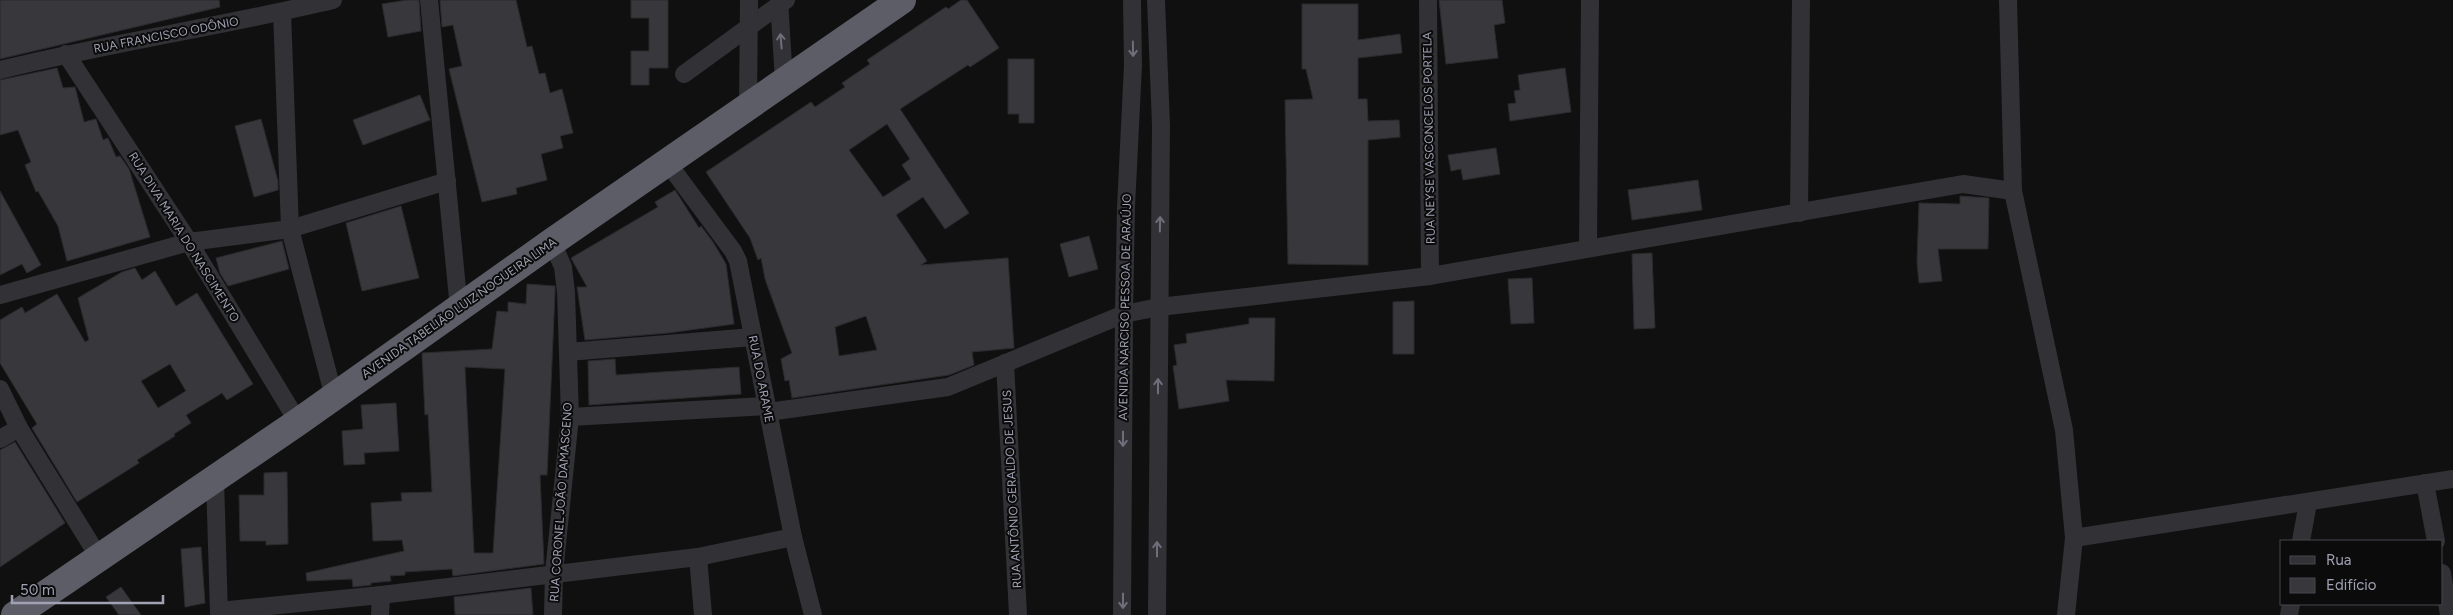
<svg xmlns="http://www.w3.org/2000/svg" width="2453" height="615" font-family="Figtree,sans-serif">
	<rect width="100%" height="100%" fill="#101011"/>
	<g fill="#37373c" stroke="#2b2a2d" fill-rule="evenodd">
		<polygon points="0,0 219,0 220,7 0,59"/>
		<polygon points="407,0 419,0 421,31 388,37 382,4"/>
		<polygon points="440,0 516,0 527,47 532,46 539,74 545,73 550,93 562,89 573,133 560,136 563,148 541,154 547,180 516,188 517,194 482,202 449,69 462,66 453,25 442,27"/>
		<polygon points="631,0 668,0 668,68 649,68 649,85 631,85 631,51 649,51 649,18 631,18"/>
		<path d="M961,0H967L999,48L970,67L968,65L900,109L969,213L945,229L923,197L896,215L927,261L921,265L1008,258L1014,348L972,352L974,365L949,375L792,398L789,380L785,381L781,359L792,353L765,279L761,258L758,260L750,238L706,172L811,102L815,107L845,87L842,83L870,64L867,60L946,7L948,9ZM887,124L910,159L902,165L911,179L883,197L849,150ZM866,316L877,350L839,356L835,327Z"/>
		<polygon points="1439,0 1502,0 1505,23 1494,25 1498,58 1446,64"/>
		<polygon points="1302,4 1358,4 1358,40 1400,34 1402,53 1358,58 1358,99 1367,99 1368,121 1399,120 1400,137 1368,140 1368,265 1288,264 1285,100 1313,99 1306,69 1302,69"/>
		<polygon points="1008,59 1034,59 1034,123 1019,123 1019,114 1008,114"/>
		<polygon points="57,68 63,88 75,87 84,122 96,119 103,140 108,138 116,157 120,156 129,169 150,237 67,261 58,226 38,191 36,192 25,165 31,162 18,130 0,135 0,80"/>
		<polygon points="1565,68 1571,112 1510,121 1508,104 1516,103 1514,91 1520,90 1518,75"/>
		<polygon points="420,95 430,120 363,145 353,120"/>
		<polygon points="261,119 278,181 278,190 254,197 235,126"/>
		<polygon points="1496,148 1500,174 1463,180 1461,169 1451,171 1448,155"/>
		<polygon points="1698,180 1702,210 1632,220 1628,190"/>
		<polygon points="675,190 699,228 701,226 713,242 726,264 734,324 668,333 585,340 577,287 587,287 571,258 658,207 655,202"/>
		<polygon points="0,191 41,265 27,273 22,264 0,275"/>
		<polygon points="1960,196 1989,198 1988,249 1938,249 1942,281 1919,283 1917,262 1919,203 1960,204"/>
		<polygon points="401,206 419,278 362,291 346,223"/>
		<polygon points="1089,236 1098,269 1069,277 1060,244"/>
		<polygon points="282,241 289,269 228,286 220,273 216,258"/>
		<polygon points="1652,253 1655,328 1634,329 1632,254"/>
		<path d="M135,268L142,280L155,271L176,306L197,293L253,384L227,400L222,393L186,415L191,423L174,434L175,436L137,460L139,463L77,502L32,428L37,424L0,363V320L22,307L25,313L57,294L85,342L89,340L78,298L122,272ZM170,364L186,391L158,408L141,381Z"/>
		<polygon points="1532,278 1534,323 1511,324 1508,279"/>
		<path d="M527,284L555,286V293L547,475H540L544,564L453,576L452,569L405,572V575L390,576L391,581L371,583V585L353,587L352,579L307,581L306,573L404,551L402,540L373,541L371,503L402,501L401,493L432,492L428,414L425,415L422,353L492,349L497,311L508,312V302L526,304ZM465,367L505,369L493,553H474Z"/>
		<polygon points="1414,301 1414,354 1393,354 1393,302"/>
		<polygon points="1249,318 1275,318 1274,381 1226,380 1229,401 1179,409 1173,366 1177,365 1174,345 1187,343 1186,334 1249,324"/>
		<polygon points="615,359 616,375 739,367 741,394 589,405 588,361"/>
		<polygon points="396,403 399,451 364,453 365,464 344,465 342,431 363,429 361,405"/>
		<polygon points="15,442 65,523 0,567 0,450"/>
		<polygon points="287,472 288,544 266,545 266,541 240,541 239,495 264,495 264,473"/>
		<polygon points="201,547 205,603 185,607 181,549"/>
		<polygon points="121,587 141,615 119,615 106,597"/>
		<polygon points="531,588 533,615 455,615 454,597"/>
	</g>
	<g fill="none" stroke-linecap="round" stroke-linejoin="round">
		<g stroke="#313136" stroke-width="18">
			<polyline points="429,0 459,309"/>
			<polyline points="779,0 784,81"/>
			<polyline points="1156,0 1161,125 1157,615"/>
			<polyline points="1428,0 1430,276"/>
			<polyline points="2008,0 2013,191 2064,430 2074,538 2066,615"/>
			<polyline points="282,12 290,229 334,397"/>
			<polyline points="66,54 189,242 298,422"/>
			<path d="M0,70C110,43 223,26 333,0"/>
			<polyline points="684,74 786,0"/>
			<polyline points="748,106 749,0"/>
			<polyline points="667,162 733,251 738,261 793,537 813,615"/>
			<polyline points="1799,213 1801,0"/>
			<polyline points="552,242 563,267 566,292 570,417 554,573 553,615"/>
			<polyline points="1588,248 1590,0"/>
			<polyline points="0,295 189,242 290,229 447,181"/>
			<polyline points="568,352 753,337"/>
			<polyline points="1005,363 1018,615"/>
			<polyline points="0,389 19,428 100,559"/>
			<polyline points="768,412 948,387 1124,314 1159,307 1430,276 1963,184 2013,191"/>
			<polyline points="570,417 766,406"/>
			<polyline points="0,439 19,428"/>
			<polyline points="215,478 219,615"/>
			<polyline points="2425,483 2436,541"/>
			<polyline points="2074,538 2453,479"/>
			<polyline points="2301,541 2308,503"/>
			<polyline points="698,557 703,615"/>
			<polyline points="2442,573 2449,615"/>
			<polyline points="219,611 381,595 698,557 793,537"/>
			<polyline points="380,615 381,595"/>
			<polyline points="1122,615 1124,314 1126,207 1133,65 1132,0"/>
			<polyline points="2289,615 2291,604"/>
		</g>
		<polyline stroke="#5d5d68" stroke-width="28" points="15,615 298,422 552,242 902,0"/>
	</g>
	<defs><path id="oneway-shaft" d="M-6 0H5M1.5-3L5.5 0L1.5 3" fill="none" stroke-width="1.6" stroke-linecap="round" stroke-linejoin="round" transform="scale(1.25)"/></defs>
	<g stroke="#6e6f7b">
		<use href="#oneway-shaft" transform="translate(781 41) rotate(-95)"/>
		<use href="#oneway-shaft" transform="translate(1133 49) rotate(89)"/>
		<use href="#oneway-shaft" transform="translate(1160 224) rotate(-89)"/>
		<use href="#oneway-shaft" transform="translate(1158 386) rotate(-90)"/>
		<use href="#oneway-shaft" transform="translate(1123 439) rotate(90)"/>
		<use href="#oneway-shaft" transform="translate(1157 549) rotate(-90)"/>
		<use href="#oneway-shaft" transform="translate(1123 601) rotate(90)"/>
	</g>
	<g text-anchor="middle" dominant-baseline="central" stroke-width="4" stroke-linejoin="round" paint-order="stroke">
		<g font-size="12" fill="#a0a2b3" stroke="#0b0b0c">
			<text transform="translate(166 35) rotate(-11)">RUA FRANCISCO ODÔNIO</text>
			<text transform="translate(1429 138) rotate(-91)">RUA NEYSE VASCONCELOS PORTELA</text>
			<text transform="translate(184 237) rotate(58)">RUA DIVA MARIA DO NASCIMENTO</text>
			<text transform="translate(1125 307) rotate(-89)">AVENIDA NARCISO PESSOA DE ARAÚJO</text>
			<text transform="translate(459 308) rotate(-35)">AVENIDA TABELIÃO LUIZ NOGUEIRA LIMA</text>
			<text transform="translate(761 379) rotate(79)">RUA DO ARAME</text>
			<text transform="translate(1012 489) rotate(-93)">RUA ANTÔNIO GERALDO DE JESUS</text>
			<text transform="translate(561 502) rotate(-86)">RUA CORONEL JOÃO DAMASCENO</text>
		</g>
	</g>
	<rect x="2280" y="540" width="162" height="65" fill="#0b0b0c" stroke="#47474f"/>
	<rect x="2290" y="556" width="25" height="8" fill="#313136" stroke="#47474f"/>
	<text x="2326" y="565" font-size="15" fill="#a0a2b3">Rua</text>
	<rect x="2290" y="578" width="25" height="15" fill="#37373c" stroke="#47474f"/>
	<text x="2326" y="590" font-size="15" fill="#a0a2b3">Edifício</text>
	<path d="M12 595v8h151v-8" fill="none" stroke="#a0a2b3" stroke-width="2.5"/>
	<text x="20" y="595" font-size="15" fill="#a0a2b3" stroke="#0b0b0c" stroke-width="4" paint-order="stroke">50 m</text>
</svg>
